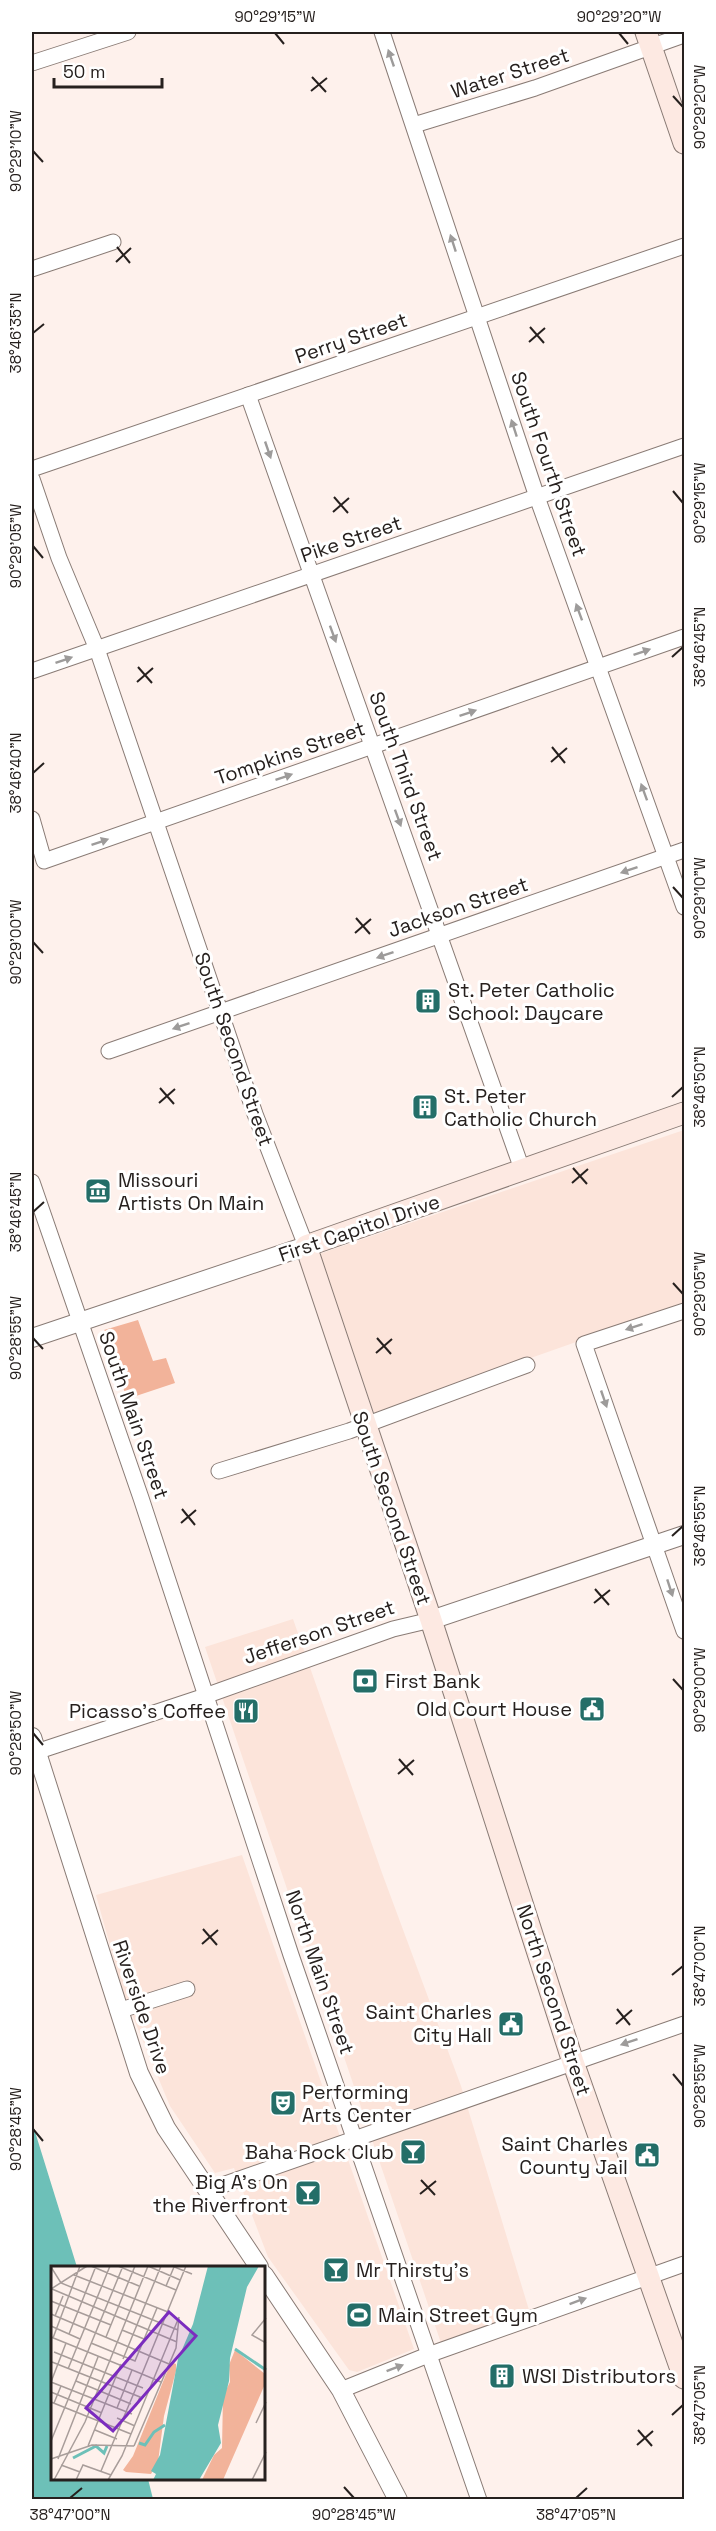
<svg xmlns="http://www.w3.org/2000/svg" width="716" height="2531" font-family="'Space Grotesk',sans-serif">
	<rect width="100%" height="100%" fill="#fef1ec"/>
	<g fill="#fce4da">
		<polygon points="684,1130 684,1304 374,1413 319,1254"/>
		<polygon points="293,1619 382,1873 461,2086 529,2310 441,2343 205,1647"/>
		<polygon points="242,1855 414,2349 357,2372 349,2370 268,2257 234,2168 215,2173 170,2106 123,1993 96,1895"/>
	</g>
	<polygon fill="#f2b39a" points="138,1320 153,1361 166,1358 175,1383 127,1399 104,1330"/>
	<polygon fill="#6dc0b8" points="32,2122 77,2267 52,2267 52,2478 148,2479 153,2499 32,2499"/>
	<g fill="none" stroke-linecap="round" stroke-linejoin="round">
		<defs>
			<g id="minor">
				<polyline points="382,32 537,497 684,907"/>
				<polyline points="32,63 128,32"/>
				<polyline points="414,125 535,88 684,35"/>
				<polyline points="32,269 113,242"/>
				<polyline points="248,395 523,1172"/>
				<polyline points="32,469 684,246"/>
				<polyline points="32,479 59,558 97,649 255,1114 306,1246"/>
				<polyline points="32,671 684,446"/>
				<polyline points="32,819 44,861 684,637"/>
				<polyline points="109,1051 684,850"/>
				<polyline points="32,1182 141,1498 291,1955 479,2500"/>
				<polyline points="684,1311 584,1344 684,1631"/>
				<polyline points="219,1471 349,1431 527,1365"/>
				<polyline points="36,1752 205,1696 393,1629 431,1620"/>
				<polyline points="118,2011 187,1989"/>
				<polyline points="208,2190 684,2024"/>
				<polyline points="341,2390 428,2355 684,2264"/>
			</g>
			<g id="tertiary">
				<polyline points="32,1338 306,1246"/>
				<polyline points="431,1620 684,1535"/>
				<polyline points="32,1737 139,2073 166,2128 259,2267"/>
				<polyline points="264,2275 341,2390 398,2500"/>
			</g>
			<g id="secondary">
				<polyline points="646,32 684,143"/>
				<polyline points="684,1113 306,1246 431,1620 573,2062 684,2378"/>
			</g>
		</defs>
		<use href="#minor" stroke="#897b75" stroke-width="17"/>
		<use href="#tertiary" stroke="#897b75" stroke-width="20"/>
		<use href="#secondary" stroke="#897b75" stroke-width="23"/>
		<use href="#minor" stroke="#fff" stroke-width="15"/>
		<use href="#tertiary" stroke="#fff" stroke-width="18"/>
		<use href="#secondary" stroke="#fde9e2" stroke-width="21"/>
	</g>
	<defs><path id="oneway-solid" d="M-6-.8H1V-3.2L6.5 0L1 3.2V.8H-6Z" transform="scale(1.5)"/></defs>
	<g fill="#9d9b9a">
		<use href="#oneway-solid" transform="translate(391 58) rotate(-109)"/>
		<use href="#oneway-solid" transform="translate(453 243) rotate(-108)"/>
		<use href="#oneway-solid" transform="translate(514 428) rotate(-108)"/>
		<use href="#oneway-solid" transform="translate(268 450) rotate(71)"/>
		<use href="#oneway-solid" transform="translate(579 612) rotate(-110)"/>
		<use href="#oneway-solid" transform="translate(333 634) rotate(70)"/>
		<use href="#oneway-solid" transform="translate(642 652) rotate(-19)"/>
		<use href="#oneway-solid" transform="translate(64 660) rotate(-19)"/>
		<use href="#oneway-solid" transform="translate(468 713) rotate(-19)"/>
		<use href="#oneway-solid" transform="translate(284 777) rotate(-19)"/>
		<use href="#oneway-solid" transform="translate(644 792) rotate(-110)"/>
		<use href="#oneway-solid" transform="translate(398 818) rotate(70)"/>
		<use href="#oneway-solid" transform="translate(100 842) rotate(-19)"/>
		<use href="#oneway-solid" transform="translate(629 870) rotate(161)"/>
		<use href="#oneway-solid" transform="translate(385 955) rotate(161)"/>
		<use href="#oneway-solid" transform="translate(181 1026) rotate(161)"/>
		<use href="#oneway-solid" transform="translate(634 1327) rotate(162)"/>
		<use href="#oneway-solid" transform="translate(604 1399) rotate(71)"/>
		<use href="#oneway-solid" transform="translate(670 1588) rotate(72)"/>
		<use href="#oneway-solid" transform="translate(629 2042) rotate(161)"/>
		<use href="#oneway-solid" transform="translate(578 2301) rotate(-20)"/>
		<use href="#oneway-solid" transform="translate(395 2368) rotate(-21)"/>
	</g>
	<path fill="none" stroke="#26201e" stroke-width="2" d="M275,33L284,44M619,33L628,44M312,77L326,92M311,91L327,78M673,96L683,107M33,151L43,162M117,247L130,263M116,262L131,248M530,327L544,343M33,333L44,324M529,342L545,328M673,491L683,503M334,497L348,513M333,512L349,498M33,546L43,558M672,657L683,647M138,667L152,683M137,682L153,668M552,747L565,763M551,762L567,748M33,773L44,763M673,887L683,898M356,918L370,934M355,933L371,919M33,942L43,953M160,1088L174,1104M672,1097L683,1087M159,1103L175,1089M573,1168L587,1184M572,1183L588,1169M33,1212L44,1202M673,1283L683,1294M33,1338L43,1349M377,1338L391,1354M376,1353L392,1339M182,1509L195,1525M181,1523L196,1510M672,1536L683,1526M595,1589L609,1605M594,1603L610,1590M673,1679L683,1690M33,1733L43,1745M399,1759L413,1775M398,1774L414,1760M203,1929L217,1945M202,1944L218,1930M672,1975L683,1966M617,2009L630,2025M616,2024L632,2010M673,2074L683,2086M33,2129L43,2141M421,2180L435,2195M420,2194L436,2181M672,2415L683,2405M638,2430L652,2446M637,2445L653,2431M344,2487L354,2498M70,2498L82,2488M576,2498L587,2488"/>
	<defs>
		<symbol id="building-square" viewBox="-11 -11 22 22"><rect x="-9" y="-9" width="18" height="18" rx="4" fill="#246e68" stroke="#fff"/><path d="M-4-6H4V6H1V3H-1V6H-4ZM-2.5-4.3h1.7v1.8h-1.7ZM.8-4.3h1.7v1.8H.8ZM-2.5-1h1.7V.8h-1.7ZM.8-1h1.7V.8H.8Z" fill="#fff"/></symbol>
		<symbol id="museum-square" viewBox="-11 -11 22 22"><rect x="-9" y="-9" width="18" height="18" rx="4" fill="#246e68" stroke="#fff"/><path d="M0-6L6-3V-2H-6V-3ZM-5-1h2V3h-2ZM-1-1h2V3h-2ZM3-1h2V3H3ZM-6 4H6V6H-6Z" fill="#fff"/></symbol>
		<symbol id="bank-square" viewBox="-11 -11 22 22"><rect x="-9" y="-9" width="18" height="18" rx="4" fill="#246e68" stroke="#fff"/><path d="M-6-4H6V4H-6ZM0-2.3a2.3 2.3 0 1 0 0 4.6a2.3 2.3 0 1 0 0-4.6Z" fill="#fff"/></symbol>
		<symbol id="civic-square" viewBox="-11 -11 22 22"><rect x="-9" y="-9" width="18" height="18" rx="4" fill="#246e68" stroke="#fff"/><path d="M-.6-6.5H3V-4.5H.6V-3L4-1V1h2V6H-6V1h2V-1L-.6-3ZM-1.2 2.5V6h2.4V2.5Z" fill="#fff"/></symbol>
		<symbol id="restaurant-square" viewBox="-11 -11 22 22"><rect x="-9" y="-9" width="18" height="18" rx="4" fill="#246e68" stroke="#fff"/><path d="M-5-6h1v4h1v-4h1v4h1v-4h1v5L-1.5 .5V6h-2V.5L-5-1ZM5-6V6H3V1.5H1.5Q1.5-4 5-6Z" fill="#fff"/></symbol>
		<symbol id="theatre-square" viewBox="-11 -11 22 22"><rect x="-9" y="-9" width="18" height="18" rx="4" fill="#246e68" stroke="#fff"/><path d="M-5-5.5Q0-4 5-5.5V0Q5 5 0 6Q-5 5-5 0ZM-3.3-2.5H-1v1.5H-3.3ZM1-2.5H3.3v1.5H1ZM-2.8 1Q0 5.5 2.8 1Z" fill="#fff"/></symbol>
		<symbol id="bar-square" viewBox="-11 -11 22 22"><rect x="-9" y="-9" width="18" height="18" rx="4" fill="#246e68" stroke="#fff"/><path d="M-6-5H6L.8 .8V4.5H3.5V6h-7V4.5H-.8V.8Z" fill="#fff"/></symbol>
		<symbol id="stadium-square" viewBox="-11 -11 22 22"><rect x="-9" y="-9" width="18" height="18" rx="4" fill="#246e68" stroke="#fff"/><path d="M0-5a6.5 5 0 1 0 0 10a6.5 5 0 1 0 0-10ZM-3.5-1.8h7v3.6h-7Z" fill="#fff"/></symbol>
	</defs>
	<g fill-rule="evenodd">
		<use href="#building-square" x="413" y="986" width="30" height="30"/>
		<use href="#building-square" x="410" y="1092" width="30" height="30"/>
		<use href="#museum-square" x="83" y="1176" width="30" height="30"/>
		<use href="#bank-square" x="350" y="1666" width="30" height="30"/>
		<use href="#civic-square" x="577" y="1694" width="30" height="30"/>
		<use href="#restaurant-square" x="231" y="1696" width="30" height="30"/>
		<use href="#civic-square" x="496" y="2009" width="30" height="30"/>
		<use href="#theatre-square" x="268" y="2088" width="30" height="30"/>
		<use href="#bar-square" x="398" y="2137" width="30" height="30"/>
		<use href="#civic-square" x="632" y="2140" width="30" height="30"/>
		<use href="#bar-square" x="293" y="2178" width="30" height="30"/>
		<use href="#bar-square" x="321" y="2255" width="30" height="30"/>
		<use href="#stadium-square" x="344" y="2300" width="30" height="30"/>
		<use href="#building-square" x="487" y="2361" width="30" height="30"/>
	</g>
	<g text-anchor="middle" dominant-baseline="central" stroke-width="6" stroke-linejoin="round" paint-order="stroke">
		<g font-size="20" fill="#26201e" stroke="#fff">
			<text transform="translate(510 73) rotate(-18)">Water Street</text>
			<text transform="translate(351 338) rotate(-19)">Perry Street</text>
			<text transform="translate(549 464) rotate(71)">South Fourth Street</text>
			<text transform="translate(351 539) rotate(-19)">Pike Street</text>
			<text transform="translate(290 753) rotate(-19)">Tompkins Street</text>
			<text transform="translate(406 776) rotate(70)">South Third Street</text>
			<text transform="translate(458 907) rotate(-19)">Jackson Street</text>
			<text transform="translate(234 1049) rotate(71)">South Second Street</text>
			<text transform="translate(359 1228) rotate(-19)">First Capitol Drive</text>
			<text transform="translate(134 1415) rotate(71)">South Main Street</text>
			<text transform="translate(392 1508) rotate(71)">South Second Street</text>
			<text transform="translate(319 1632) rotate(-19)">Jefferson Street</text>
			<text transform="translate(320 1972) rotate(71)">North Main Street</text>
			<text transform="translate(554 2000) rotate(72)">North Second Street</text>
			<text transform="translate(142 2007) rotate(71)">Riverside Drive</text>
		</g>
		<g font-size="20" fill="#26201e" stroke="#fff" text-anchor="start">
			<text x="448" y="990">St. Peter Catholic<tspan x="448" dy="23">School: Daycare</tspan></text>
			<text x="444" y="1096">St. Peter<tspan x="444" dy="23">Catholic Church</tspan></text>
			<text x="118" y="1180">Missouri<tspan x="118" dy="23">Artists On Main</tspan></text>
			<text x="385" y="1681">First Bank</text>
			<text x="572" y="1709" text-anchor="end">Old Court House</text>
			<text x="226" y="1711" text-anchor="end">Picasso's Coffee</text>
			<text x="492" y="2012" text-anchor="end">Saint Charles<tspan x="492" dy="23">City Hall</tspan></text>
			<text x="302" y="2092">Performing<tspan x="302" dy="23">Arts Center</tspan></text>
			<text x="628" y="2144" text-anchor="end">Saint Charles<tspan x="628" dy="23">County Jail</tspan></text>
			<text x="394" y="2152" text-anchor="end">Baha Rock Club</text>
			<text x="288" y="2182" text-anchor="end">Big A's On<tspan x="288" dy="23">the Riverfront</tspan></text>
			<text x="356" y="2270">Mr Thirsty's</text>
			<text x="378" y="2315">Main Street Gym</text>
			<text x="522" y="2376">WSI Distributors</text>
		</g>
	</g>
	<g transform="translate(51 2266)">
		<rect width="214" height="214" fill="#fef1ec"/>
		<path d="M184,84L214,108V118L172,214H151L163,189L171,182L172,130L179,116L178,99ZM120,96L125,98V105L113,150L107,196L100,208L75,206L72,204L82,190Z" fill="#f2b39a"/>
		<path d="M157,0H208L196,21L179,92L178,115L167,159L170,177L148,214H102L105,208L100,205L109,189L127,93L142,58Z" fill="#6dc0b8"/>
		<path fill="none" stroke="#6dc0b8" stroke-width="3" d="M184,83L215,104M88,177L94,179L103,166L114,159M22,192L45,180L53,187L56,180"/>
		<path fill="none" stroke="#a89d9a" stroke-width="1.5" d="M40,0L88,20M67,0L125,24M97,0L129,14M121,0L141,8M0,1L10,17L127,64M23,9L117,46M115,20L123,1M0,23L36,0M1,23L126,76M0,35L60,59M0,48L118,98M4,50L12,30M215,52L201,69L215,77M0,60L29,73M71,64L93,73M18,68L45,0M0,71L91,108L135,0M55,71L84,0M2,72L29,0M40,77L84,95L106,42M3,86L92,122M72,93L110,0M1,96L89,131L85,140M17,103L59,0M25,115L80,138M0,116L81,148M0,116L15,77M0,126L51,147M0,136L80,168M3,137L10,120M66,142L81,104M66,152L84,160M205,157L215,136M44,164L66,173M0,175L72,0M37,180L70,98M83,180L125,82L128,51M0,193L41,179L83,180M7,193L47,91M10,199L29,206M50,205L91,108L110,116M3,214L34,156L97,0M25,214L32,199L60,209M57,214L71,190L128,51M201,214L215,186"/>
		<path fill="#7b2cbf" fill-opacity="0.15" stroke="#7b2cbf" stroke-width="3" d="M118,46L145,70L62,165L35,142Z"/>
		<rect width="214" height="214" fill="none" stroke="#26201e" stroke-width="3"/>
	</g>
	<rect width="716" height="2531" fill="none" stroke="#ffffff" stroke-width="66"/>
	<path d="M54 78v9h108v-9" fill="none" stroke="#26201e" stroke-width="3"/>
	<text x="63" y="78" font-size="18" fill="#26201e" stroke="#ffffff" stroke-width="4.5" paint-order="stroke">50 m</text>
	<rect x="33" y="33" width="650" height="2465" fill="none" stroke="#26201e" stroke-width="2"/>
	<g font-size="15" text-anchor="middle" fill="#26201e">
		<text x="275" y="22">90°29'15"W</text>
		<text x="619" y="22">90°29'20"W</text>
		<text transform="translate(700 107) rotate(-90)" y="5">90°29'20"W</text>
		<text transform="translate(16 151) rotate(-90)" y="5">90°29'10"W</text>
		<text transform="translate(16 333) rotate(-90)" y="5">38°46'35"N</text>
		<text transform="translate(700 503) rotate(-90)" y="5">90°29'15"W</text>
		<text transform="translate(16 546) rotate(-90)" y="5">90°29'05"W</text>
		<text transform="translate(700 647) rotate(-90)" y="5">38°46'45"N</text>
		<text transform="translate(16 773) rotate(-90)" y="5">38°46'40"N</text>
		<text transform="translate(700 898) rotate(-90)" y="5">90°29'10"W</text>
		<text transform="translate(16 942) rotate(-90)" y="5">90°29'00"W</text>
		<text transform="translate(700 1087) rotate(-90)" y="5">38°46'50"N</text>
		<text transform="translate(16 1212) rotate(-90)" y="5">38°46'45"N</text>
		<text transform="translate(700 1294) rotate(-90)" y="5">90°29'05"W</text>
		<text transform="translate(16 1338) rotate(-90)" y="5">90°28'55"W</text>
		<text transform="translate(700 1526) rotate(-90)" y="5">38°46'55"N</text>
		<text transform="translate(700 1690) rotate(-90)" y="5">90°29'00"W</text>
		<text transform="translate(16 1733) rotate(-90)" y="5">90°28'50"W</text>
		<text transform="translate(700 1966) rotate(-90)" y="5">38°47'00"N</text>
		<text transform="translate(700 2086) rotate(-90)" y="5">90°28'55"W</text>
		<text transform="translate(16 2129) rotate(-90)" y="5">90°28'45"W</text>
		<text transform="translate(700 2405) rotate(-90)" y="5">38°47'05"N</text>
		<text x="70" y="2520">38°47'00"N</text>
		<text x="354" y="2520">90°28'45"W</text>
		<text x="576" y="2520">38°47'05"N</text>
	</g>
</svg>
